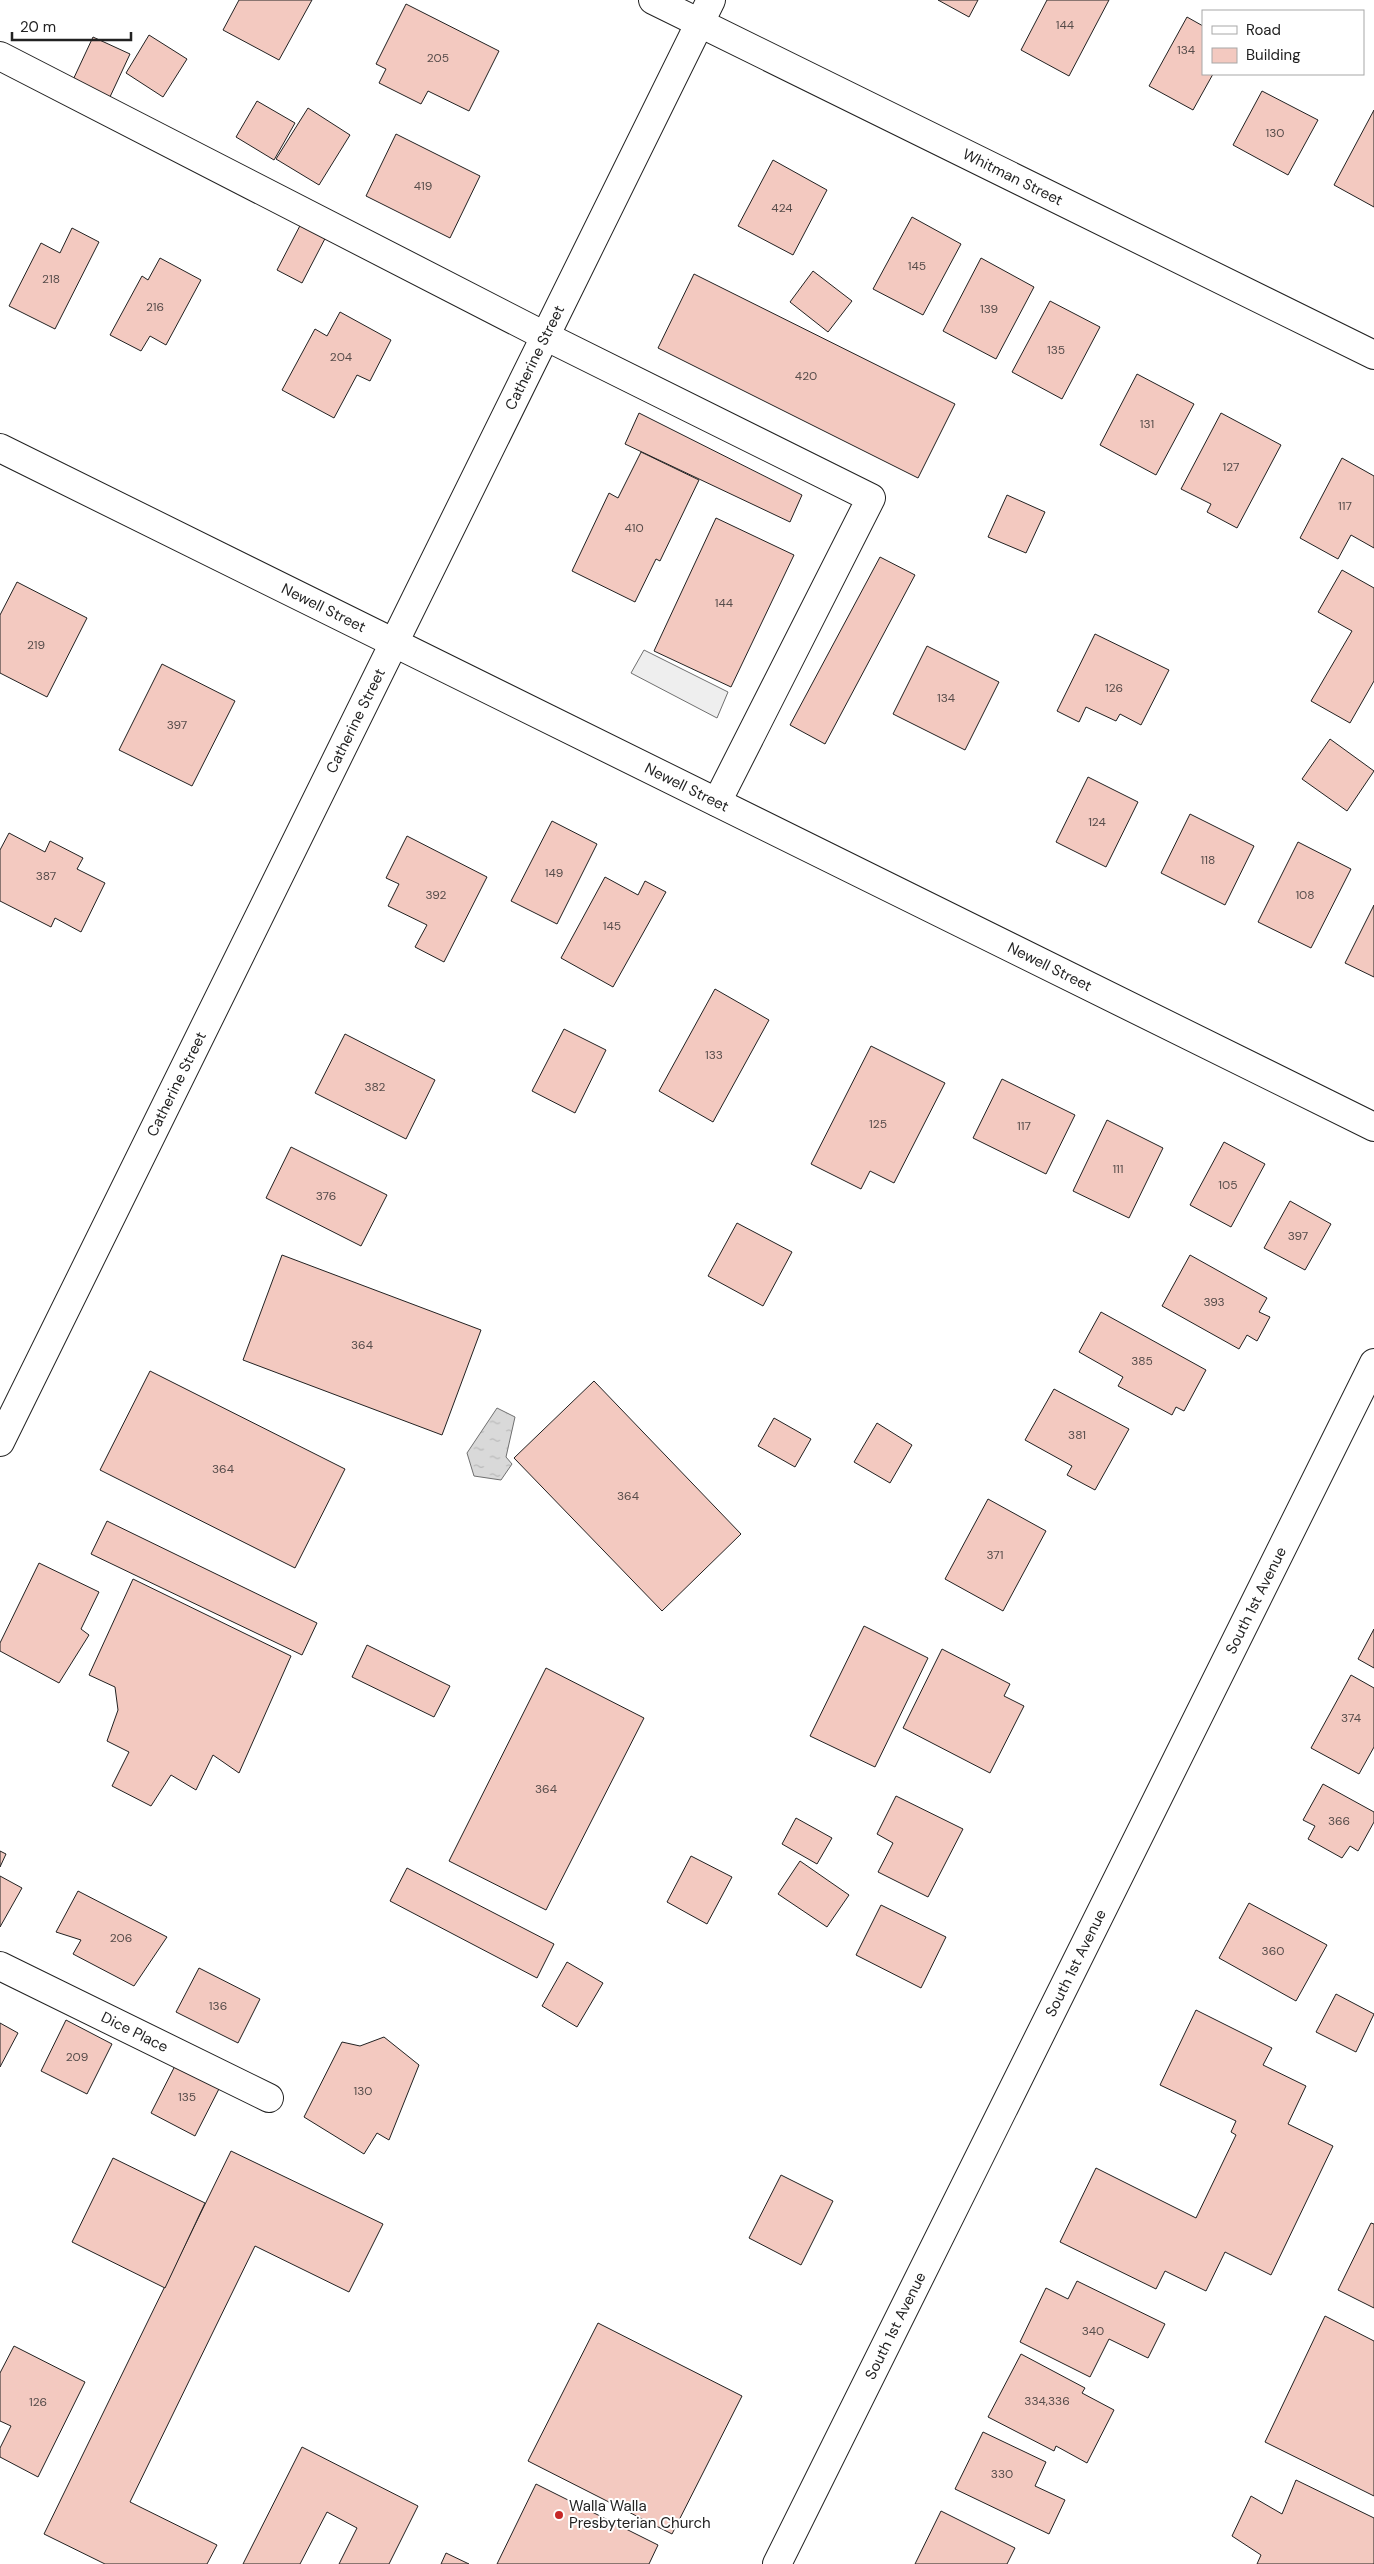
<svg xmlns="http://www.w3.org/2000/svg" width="1374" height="2564" font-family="'DM Sans',sans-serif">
	<defs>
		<pattern id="water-ripples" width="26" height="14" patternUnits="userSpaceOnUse" patternTransform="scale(1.25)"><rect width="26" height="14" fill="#d9d9d9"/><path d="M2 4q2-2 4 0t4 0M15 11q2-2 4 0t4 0" fill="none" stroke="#bababa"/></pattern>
	</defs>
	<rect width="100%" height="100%" fill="#fff"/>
	<polygon fill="#eee" stroke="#6f6f6f" points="644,650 728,692 717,718 631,673"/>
	<polygon fill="url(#water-ripples)" stroke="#6f6f6f" points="497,1408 515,1417 506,1457 512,1464 501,1480 474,1476 467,1453"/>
	<g fill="#f3c9c0" stroke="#222">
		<polygon points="239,0 312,0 279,60 223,30"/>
		<polygon points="938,0 978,0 969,17"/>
		<polygon points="1047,0 1109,0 1069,76 1021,50"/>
		<polygon points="406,4 499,51 469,111 428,91 421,104 379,83 386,69 376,64"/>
		<polygon points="1187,17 1203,26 1203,74 1213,74 1193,110 1149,86"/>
		<polygon points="149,35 187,59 163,97 126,73"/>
		<polygon points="93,37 130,54 109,99 72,82"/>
		<polygon points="1262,91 1318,120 1288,175 1233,145"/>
		<polygon points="257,101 295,123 274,160 236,137"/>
		<polygon points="308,108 350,135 319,185 276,159"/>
		<polygon points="1374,110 1374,207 1334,185"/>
		<polygon points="396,134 480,176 450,238 366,196"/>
		<polygon points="773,160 827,190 793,255 738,226"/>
		<polygon points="305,216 330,229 302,283 277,270"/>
		<polygon points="912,217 961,244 923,315 873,289"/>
		<polygon points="72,228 99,242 55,329 9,306 41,243 60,253"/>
		<polygon points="160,258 201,280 166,345 150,336 141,351 110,335 142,276 148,280"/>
		<polygon points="981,258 1034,287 996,359 943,331"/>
		<polygon points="813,271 852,301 828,332 790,302"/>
		<polygon points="694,274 955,404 918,478 658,348"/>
		<polygon points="1050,301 1100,327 1062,399 1012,372"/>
		<polygon points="340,312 391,340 370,381 357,375 334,418 282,390 315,329 327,336"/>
		<polygon points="1137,374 1194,404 1156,475 1100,445"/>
		<polygon points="639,413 802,495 790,522 625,444"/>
		<polygon points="1221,413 1281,445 1237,528 1207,512 1211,504 1181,489"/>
		<polygon points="641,452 699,480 660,561 656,559 635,602 572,571 609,493 618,498"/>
		<polygon points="1342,458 1374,476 1374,548 1351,535 1338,559 1300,538"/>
		<polygon points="1007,495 1045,512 1026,553 988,537"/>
		<polygon points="716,518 794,555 731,687 654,651"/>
		<polygon points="880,557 915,575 825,744 790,725"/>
		<polygon points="1342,570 1374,588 1374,681 1350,723 1311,701 1352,631 1318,612"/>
		<polygon points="17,582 87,618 47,697 0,673 0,615"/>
		<polygon points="1095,634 1169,670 1141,725 1120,714 1116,721 1086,707 1079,722 1057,711"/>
		<polygon points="927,646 999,682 965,750 893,714"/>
		<polygon points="162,664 235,701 192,786 119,750"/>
		<polygon points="1330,739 1374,771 1347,811 1302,779"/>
		<polygon points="1088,777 1138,802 1106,867 1056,842"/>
		<polygon points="1190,814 1254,846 1225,905 1161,873"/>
		<polygon points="552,821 597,844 557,924 511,901"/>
		<polygon points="9,833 45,852 50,841 83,858 77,869 105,883 81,932 55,918 51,927 0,901 0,850"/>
		<polygon points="407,836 487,877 444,962 415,947 427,925 388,906 399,884 386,878"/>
		<polygon points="1298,842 1351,869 1311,948 1258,922"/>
		<polygon points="605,877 638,895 645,881 666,892 613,987 561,958"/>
		<polygon points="1374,905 1374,977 1345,963"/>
		<polygon points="715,989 769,1020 713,1122 659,1091"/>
		<polygon points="564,1029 606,1050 575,1113 532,1091"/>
		<polygon points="345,1034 435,1080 406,1139 315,1093"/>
		<polygon points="871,1046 945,1083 894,1183 870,1171 861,1189 811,1164"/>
		<polygon points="1002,1079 1075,1115 1046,1174 973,1138"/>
		<polygon points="1107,1120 1163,1148 1129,1218 1073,1191"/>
		<polygon points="1224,1142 1265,1164 1231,1227 1190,1205"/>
		<polygon points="291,1147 387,1195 361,1246 266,1198"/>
		<polygon points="1290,1201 1331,1224 1305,1270 1264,1248"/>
		<polygon points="737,1223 792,1252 763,1306 708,1276"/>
		<polygon points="282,1255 481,1330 442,1435 243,1360"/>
		<polygon points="1190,1255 1267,1298 1259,1312 1270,1317 1257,1341 1247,1335 1239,1349 1162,1306"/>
		<polygon points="1101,1312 1206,1370 1184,1411 1176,1407 1172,1415 1118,1386 1123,1377 1079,1352"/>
		<polygon points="150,1371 345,1469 295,1568 100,1470"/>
		<polygon points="594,1381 741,1534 662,1611 514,1458"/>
		<polygon points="1054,1389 1129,1429 1095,1490 1067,1475 1072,1466 1025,1440"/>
		<polygon points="774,1418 811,1439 795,1467 758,1446"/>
		<polygon points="877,1423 912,1445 890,1483 854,1462"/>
		<polygon points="988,1499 1046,1531 1003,1611 945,1579"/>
		<polygon points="107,1521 317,1623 302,1655 91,1554"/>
		<polygon points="39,1563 99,1592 81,1629 89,1635 59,1683 0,1651 0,1643"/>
		<polygon points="133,1579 291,1656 239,1773 213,1755 196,1790 171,1775 151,1806 112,1786 129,1752 107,1741 118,1710 115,1687 89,1675"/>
		<polygon points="864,1626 928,1658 875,1767 810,1736"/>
		<polygon points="1374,1629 1374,1668 1358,1659"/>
		<polygon points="367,1645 450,1686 434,1717 352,1677"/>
		<polygon points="942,1649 1010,1684 1004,1696 1024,1706 990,1773 903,1728"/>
		<polygon points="546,1668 644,1718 546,1910 449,1861"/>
		<polygon points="1351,1675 1374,1688 1374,1747 1359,1774 1311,1748"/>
		<polygon points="1323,1784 1374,1812 1374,1822 1358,1851 1350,1846 1342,1858 1308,1839 1315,1826 1303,1820"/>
		<polygon points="896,1796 963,1829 928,1897 878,1872 893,1843 877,1834"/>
		<polygon points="796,1818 832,1838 817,1864 782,1844"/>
		<polygon points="0,1851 6,1854 0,1867"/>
		<polygon points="691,1856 732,1877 707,1924 667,1902"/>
		<polygon points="800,1861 849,1895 827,1927 778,1894"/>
		<polygon points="407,1868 554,1944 537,1978 390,1901"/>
		<polygon points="0,1876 22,1888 0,1927"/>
		<polygon points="78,1891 167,1937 134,1986 73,1954 81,1940 56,1932"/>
		<polygon points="1249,1903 1327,1945 1296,2001 1219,1958"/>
		<polygon points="881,1905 946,1937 921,1988 856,1955"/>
		<polygon points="567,1962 603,1983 577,2027 542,2006"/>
		<polygon points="199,1968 260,1999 238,2043 176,2012"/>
		<polygon points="1336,1994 1374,2014 1356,2052 1316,2032"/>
		<polygon points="1196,2010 1272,2048 1263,2065 1306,2086 1288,2124 1333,2146 1271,2275 1225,2252 1206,2291 1165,2271 1156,2289 1060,2242 1096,2168 1196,2218 1236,2135 1231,2132 1236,2121 1160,2085"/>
		<polygon points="66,2020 112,2044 87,2094 41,2071"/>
		<polygon points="0,2023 18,2033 0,2067"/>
		<polygon points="384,2037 419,2065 389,2140 377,2133 364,2154 304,2117 342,2042 360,2046"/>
		<polygon points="179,2058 223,2081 195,2136 151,2113"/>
		<polygon points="231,2151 383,2224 349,2292 255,2246 130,2502 217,2545 207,2564 105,2564 44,2534"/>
		<polygon points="113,2158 205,2203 165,2288 72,2242"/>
		<polygon points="781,2175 833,2201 801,2265 749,2238"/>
		<polygon points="1371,2223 1374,2224 1374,2308 1338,2290"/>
		<polygon points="1077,2281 1165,2324 1148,2358 1109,2339 1090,2377 1020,2342 1046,2288 1068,2299"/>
		<polygon points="1325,2316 1374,2341 1374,2496 1265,2442"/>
		<polygon points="598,2323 742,2396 672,2534 528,2461"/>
		<polygon points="14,2346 85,2382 38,2477 0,2457 0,2448 11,2426 0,2421 0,2373"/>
		<polygon points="1021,2354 1085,2388 1082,2393 1114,2410 1087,2463 1056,2446 1054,2451 988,2417"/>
		<polygon points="983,2432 1046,2462 1035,2486 1065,2500 1049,2534 955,2489"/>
		<polygon points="302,2447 418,2506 389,2564 339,2564 357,2528 327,2512 300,2564 243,2564"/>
		<polygon points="1296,2480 1374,2518 1374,2564 1257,2564 1261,2555 1232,2536 1251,2496 1282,2514"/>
		<polygon points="536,2484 658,2545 649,2564 497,2564"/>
		<polygon points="941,2511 1015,2548 1007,2564 915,2564"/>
		<polygon points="446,2553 469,2564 441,2564"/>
	</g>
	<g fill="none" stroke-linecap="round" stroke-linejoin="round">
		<defs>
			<g id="minor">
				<path id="s1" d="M653,0L1374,355"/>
				<polyline points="0,56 545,336 871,498 717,802"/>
				<path id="s2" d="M0,448L1374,1127"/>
				<path id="s3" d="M0,1442L711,0"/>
				<path id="s4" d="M0,1966L269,2098"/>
				<path id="s5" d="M777,2564L1374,1363"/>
			</g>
		</defs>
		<use href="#minor" stroke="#222" stroke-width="30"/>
		<use href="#minor" stroke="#fff" stroke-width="28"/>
	</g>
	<circle fill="#c62828" stroke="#fff" stroke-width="2" cx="559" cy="2515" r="5"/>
	<g text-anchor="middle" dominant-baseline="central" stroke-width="4" stroke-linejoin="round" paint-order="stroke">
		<g font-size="12" fill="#564c4a">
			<text x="1065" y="25">144</text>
			<text x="1186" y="50">134</text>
			<text x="438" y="58">205</text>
			<text x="1275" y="133">130</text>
			<text x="423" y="186">419</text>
			<text x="782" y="208">424</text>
			<text x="917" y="266">145</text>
			<text x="51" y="279">218</text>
			<text x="155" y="307">216</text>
			<text x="989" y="309">139</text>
			<text x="1056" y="350">135</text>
			<text x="341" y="357">204</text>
			<text x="806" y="376">420</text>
			<text x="1147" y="424">131</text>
			<text x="1231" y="467">127</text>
			<text x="1345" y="506">117</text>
			<text x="634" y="528">410</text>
			<text x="724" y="603">144</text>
			<text x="36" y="645">219</text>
			<text x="1114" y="688">126</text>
			<text x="946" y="698">134</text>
			<text x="177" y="725">397</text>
			<text x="1097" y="822">124</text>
			<text x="1208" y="860">118</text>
			<text x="554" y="873">149</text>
			<text x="46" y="876">387</text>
			<text x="436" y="895">392</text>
			<text x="1305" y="895">108</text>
			<text x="612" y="926">145</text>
			<text x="714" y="1055">133</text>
			<text x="375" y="1087">382</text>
			<text x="878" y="1124">125</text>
			<text x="1024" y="1126">117</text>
			<text x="1118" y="1169">111</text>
			<text x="1228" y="1185">105</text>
			<text x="326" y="1196">376</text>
			<text x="1298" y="1236">397</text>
			<text x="1214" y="1302">393</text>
			<text x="362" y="1345">364</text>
			<text x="1142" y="1361">385</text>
			<text x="1077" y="1435">381</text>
			<text x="223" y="1469">364</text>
			<text x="628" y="1496">364</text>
			<text x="995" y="1555">371</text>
			<text x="1351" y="1718">374</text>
			<text x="546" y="1789">364</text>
			<text x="1339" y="1821">366</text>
			<text x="121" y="1938">206</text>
			<text x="1273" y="1951">360</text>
			<text x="218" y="2006">136</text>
			<text x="77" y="2057">209</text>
			<text x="363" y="2091">130</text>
			<text x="187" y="2097">135</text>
			<text x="1093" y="2331">340</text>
			<text x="1047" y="2401">334,336</text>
			<text x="38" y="2402">126</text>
			<text x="1002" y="2474">330</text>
		</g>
		<g font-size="15" fill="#222" stroke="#fff">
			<text stroke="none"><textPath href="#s1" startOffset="401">Whitman Street</textPath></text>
			<text stroke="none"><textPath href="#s3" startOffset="1209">Catherine Street</textPath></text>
			<text stroke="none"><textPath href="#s2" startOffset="361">Newell Street</textPath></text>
			<text stroke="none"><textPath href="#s3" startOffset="804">Catherine Street</textPath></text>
			<text stroke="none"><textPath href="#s2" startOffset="766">Newell Street</textPath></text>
			<text stroke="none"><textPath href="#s2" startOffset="1171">Newell Street</textPath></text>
			<text stroke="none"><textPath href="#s3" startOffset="399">Catherine Street</textPath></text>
			<text stroke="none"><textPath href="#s5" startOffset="1076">South 1st Avenue</textPath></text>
			<text stroke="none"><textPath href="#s5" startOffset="671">South 1st Avenue</textPath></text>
			<text stroke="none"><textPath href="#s4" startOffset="150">Dice Place</textPath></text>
			<text stroke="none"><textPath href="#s5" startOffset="266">South 1st Avenue</textPath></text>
		</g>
		<g font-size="15" fill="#222" stroke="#fff" text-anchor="start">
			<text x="569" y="2506">Walla Walla<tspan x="569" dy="17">Presbyterian Church</tspan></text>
		</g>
	</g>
	<rect x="1202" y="10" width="162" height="65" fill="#ffffff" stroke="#a7a7a7"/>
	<rect x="1212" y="26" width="25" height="8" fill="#ffffff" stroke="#a7a7a7"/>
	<text x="1246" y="35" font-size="15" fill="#222222">Road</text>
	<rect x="1212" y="48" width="25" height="15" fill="#f3c9c0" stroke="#a7a7a7"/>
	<text x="1246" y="60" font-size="15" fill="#222222">Building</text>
	<path d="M12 32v8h119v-8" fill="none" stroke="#222222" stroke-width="2.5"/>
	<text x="20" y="32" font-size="15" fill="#222222" stroke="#ffffff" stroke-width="4" paint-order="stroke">20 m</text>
</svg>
